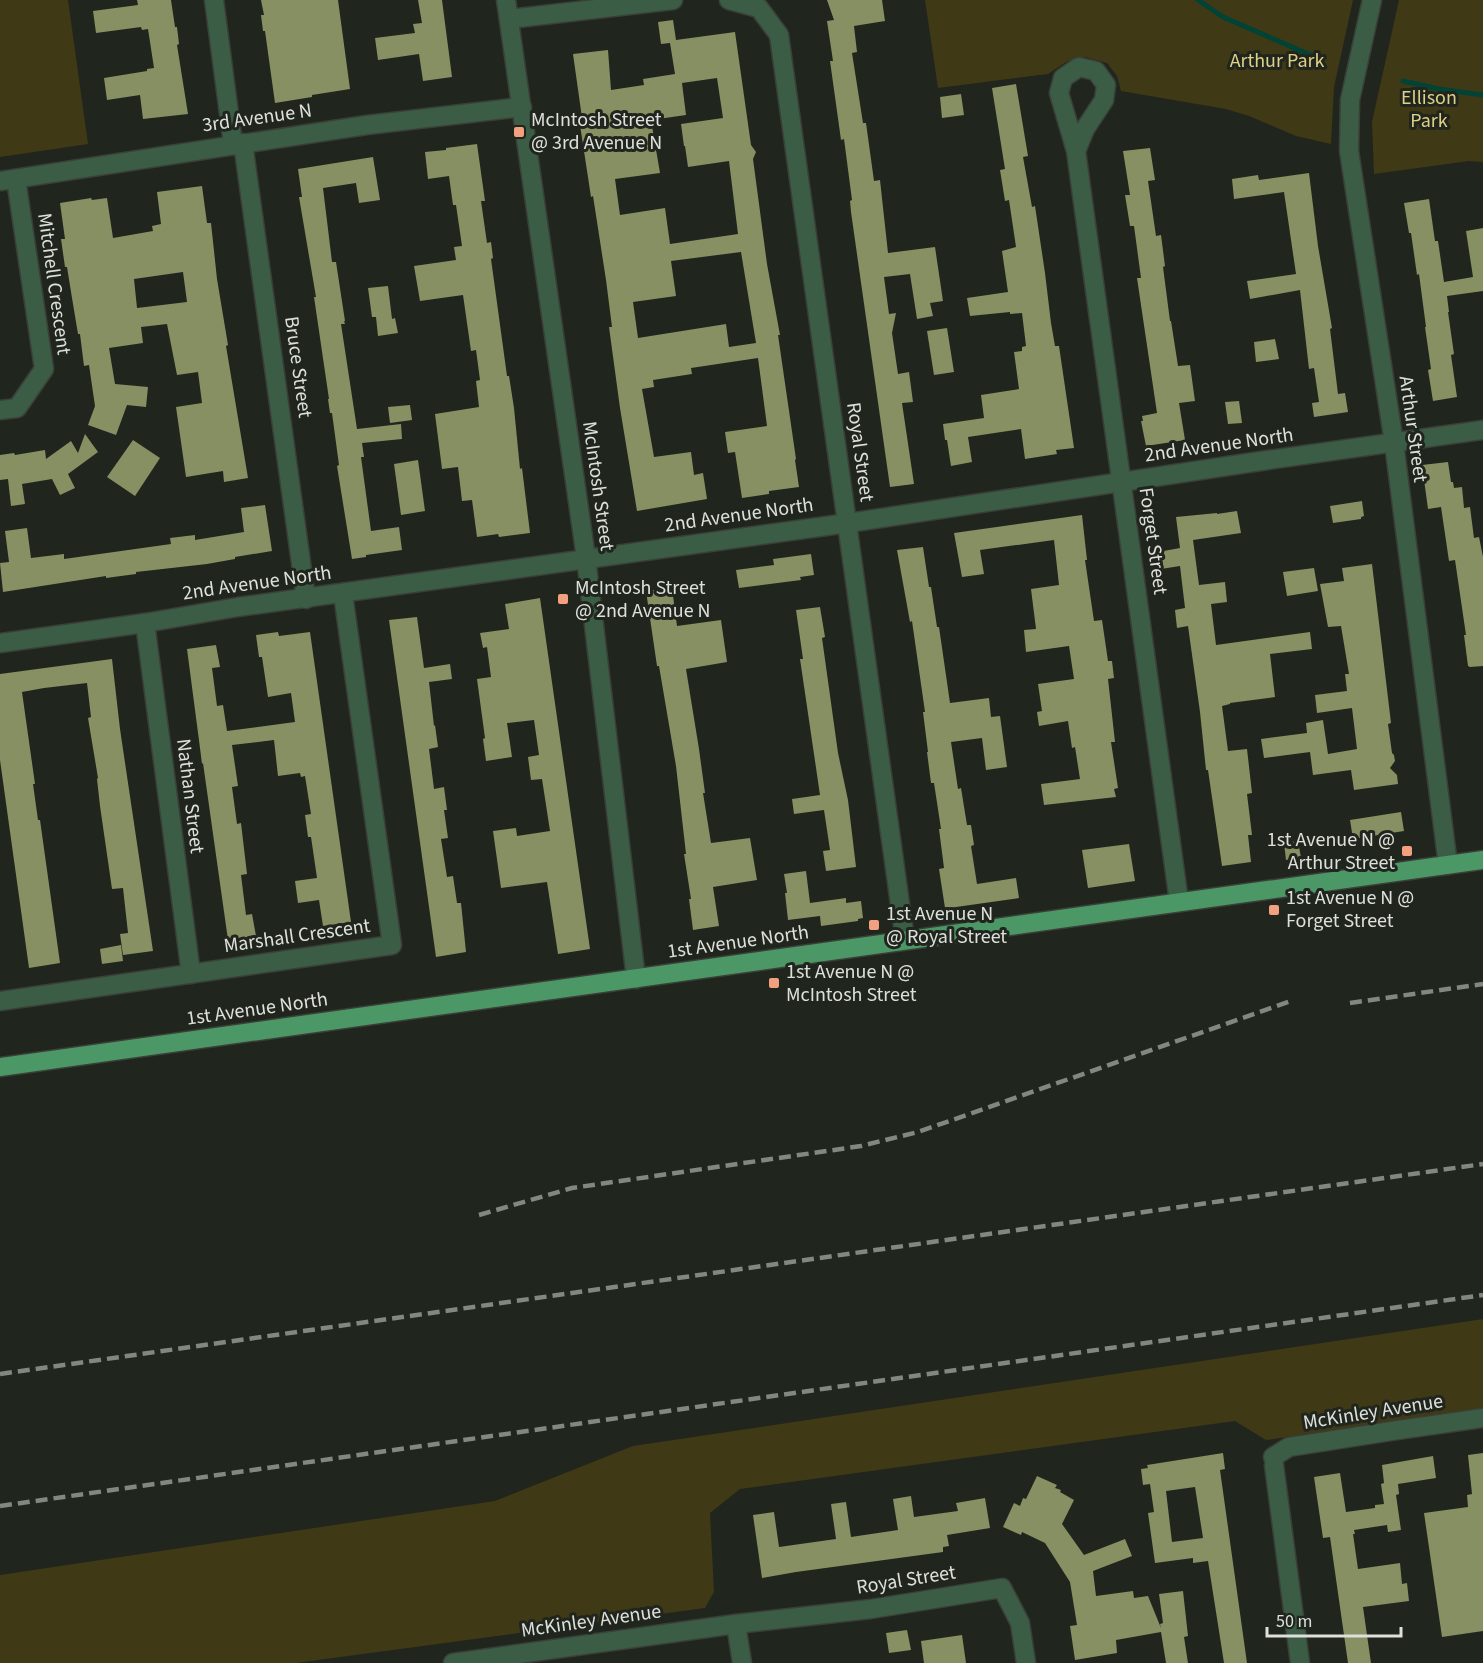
<svg xmlns="http://www.w3.org/2000/svg" width="1483" height="1663" font-family="'Source Sans 3',sans-serif">
	<rect width="100%" height="100%" fill="#20251e"/>
	<g fill="#403915">
		<polygon points="0,0 68,0 88,144 0,157"/>
		<polygon points="925,0 1353,0 1334,87 1331,144 1296,136 1249,116 1226,109 1121,91 1117,76 1107,63 1085,57 1066,62 1048,74 938,88"/>
		<polygon points="1399,0 1483,0 1483,162 1469,161 1374,174 1372,122"/>
		<polygon points="1483,1319 1483,1409 1266,1440 1235,1421 740,1489 710,1513 714,1592 705,1608 296,1663 0,1663 0,1575 495,1501 633,1446"/>
	</g>
	<g fill="none" stroke-linecap="round" stroke-linejoin="round">
		<g stroke="#014335" stroke-width="5">
			<polyline points="1198,0 1223,17 1315,57"/>
			<polyline points="1403,81 1439,89 1483,95"/>
		</g>
	</g>
	<g fill="#879062" fill-rule="evenodd">
		<polygon points="137,0 171,0 175,27 177,27 179,44 177,45 188,114 143,119 140,95 107,100 104,78 147,71 147,69 154,68 148,29 142,30 141,27 96,33 93,11 138,5"/>
		<polygon points="261,0 338,0 350,89 312,95 312,97 275,103 265,31 263,31 261,15 264,15"/>
		<polygon points="418,0 442,0 452,77 423,81 419,54 378,60 375,38 415,33 413,24 422,23"/>
		<polygon points="827,0 882,0 885,21 854,26 857,52 852,53 863,123 866,123 874,181 880,180 888,253 935,247 943,301 930,303 933,316 917,319 910,274 884,277 889,314 896,313 892,333 898,374 909,372 913,402 902,403 914,484 890,487 851,212 850,201 852,200 844,139 841,140 830,61 833,61 827,21 834,20"/>
		<path d="M673,20L676,40L735,32L751,145L756,152L753,159L767,264L780,335H778L796,459L795,460L799,487L769,491V494L742,498L735,452L728,453L725,432L767,426L758,358L691,368L692,374L653,380L654,387L642,389L654,457L691,452L694,475L703,473L707,499L637,511L620,408L609,327H612L606,280L593,196L591,197L580,125H583L573,54L608,50L611,90L644,85L643,79L675,74L670,43L661,44L658,22ZM717,78L723,118L681,124L684,146H685L688,167L729,161L738,234L670,244L665,208L620,215L615,179L660,173L651,120L686,115L682,83ZM741,252L756,343L729,347L726,324L638,338L633,302L676,296L671,261Z"/>
		<polygon points="1016,84 1028,156 1023,157 1032,207 1035,206 1045,273 1051,323 1055,346 1059,346 1074,448 1056,450 1057,454 1025,459 1021,429 968,437 972,462 951,466 947,440 945,440 943,424 984,418 981,395 1019,389 1014,352 1022,351 1022,347 1026,346 1022,313 1010,314 1010,312 970,316 967,298 1008,292 1002,251 1016,247 1009,200 1005,201 1000,170 1005,169 992,88"/>
		<polygon points="961,94 964,115 942,118 940,97"/>
		<polygon points="477,144 485,201 481,201 487,243 491,242 493,258 491,259 507,376 509,376 514,408 520,469 522,468 530,533 499,537 498,534 477,537 472,500 462,501 458,467 442,469 435,414 479,407 476,381 480,380 476,350 471,351 463,295 420,301 414,266 456,260 454,247 462,246 456,205 453,205 449,176 428,179 425,152 446,150 446,148"/>
		<polygon points="1150,148 1155,180 1148,181 1156,236 1161,235 1165,266 1163,267 1170,321 1171,321 1178,366 1190,365 1195,401 1179,403 1185,440 1146,446 1141,421 1143,421 1142,416 1157,413 1137,278 1141,278 1134,226 1130,226 1125,195 1130,195 1123,151"/>
		<polygon points="373,157 380,200 359,203 356,183 323,188 332,262 336,262 345,321 344,321 345,324 341,324 357,429 401,424 402,439 362,443 364,457 361,457 371,531 399,527 402,550 366,555 366,557 352,559 337,466 339,465 332,413 330,413 328,399 329,399 314,297 316,297 299,197 302,197 298,169"/>
		<polygon points="1309,173 1318,246 1332,328 1330,329 1338,394 1345,393 1348,412 1314,417 1312,403 1319,402 1314,368 1309,369 1300,290 1250,299 1247,281 1296,274 1284,192 1234,199 1232,179 1258,175 1259,180"/>
		<path d="M202,186L207,223H211L217,279L228,345L226,346L248,478L224,482L223,471L186,477L176,407L202,403L198,372L177,375L167,324L141,327L143,343L109,348L115,384L148,387L146,407L127,405L116,435L88,425L95,406L89,365L84,366L80,334H78L72,298L67,267H65L61,239H65L60,203L91,198L92,200L107,198L113,238L153,231L152,226L161,224L157,192ZM183,272L187,302L137,308L134,279Z"/>
		<polygon points="1429,199 1435,241 1438,241 1444,282 1473,277 1466,231 1483,228 1483,291 1447,296 1449,312 1448,312 1454,354 1451,355 1457,397 1433,401 1428,370 1431,369 1425,327 1426,327 1419,274 1417,275 1411,233 1409,233 1404,203"/>
		<polygon points="388,286 392,319 395,318 398,333 378,336 376,317 372,317 368,288"/>
		<polygon points="947,328 954,372 934,375 927,331"/>
		<polygon points="1275,339 1279,359 1256,362 1254,342"/>
		<polygon points="1239,401 1242,423 1228,424 1225,402"/>
		<polygon points="410,405 412,420 390,423 388,407"/>
		<polygon points="85,434 98,452 68,474 75,488 60,495 52,479 22,484 25,504 11,506 8,479 0,480 0,455 14,453 15,455 45,450 46,459 71,441 78,453"/>
		<polygon points="133,440 160,458 135,496 107,477"/>
		<polygon points="418,460 425,511 401,515 394,464"/>
		<polygon points="1448,462 1451,482 1453,482 1454,488 1462,487 1464,508 1470,507 1474,538 1479,537 1483,557 1483,666 1470,667 1468,666 1464,635 1466,635 1455,560 1449,561 1441,507 1428,509 1422,465"/>
		<polygon points="1362,501 1364,516 1361,517 1361,519 1333,523 1330,506"/>
		<polygon points="265,505 272,551 235,557 235,559 207,564 136,572 136,574 106,578 106,576 3,592 0,563 9,562 5,531 27,528 31,558 64,554 64,559 171,544 170,538 195,535 195,540 244,532 241,508"/>
		<polygon points="1237,511 1241,533 1193,540 1199,585 1225,582 1227,602 1211,604 1216,645 1310,632 1312,649 1270,654 1275,697 1230,703 1230,704 1222,706 1228,751 1247,749 1252,793 1247,794 1252,835 1248,835 1251,862 1222,866 1208,770 1206,770 1200,712 1188,626 1177,628 1175,610 1185,608 1180,566 1161,569 1158,552 1180,548 1176,517 1217,513 1217,514"/>
		<polygon points="1082,515 1087,560 1085,560 1094,621 1102,620 1108,661 1112,661 1114,678 1108,679 1115,742 1111,742 1118,788 1114,789 1116,797 1044,805 1041,784 1080,779 1075,747 1072,748 1068,721 1039,726 1037,712 1042,711 1038,684 1074,679 1069,646 1026,652 1024,630 1036,629 1031,589 1059,585 1054,540 980,550 984,574 962,577 954,533"/>
		<polygon points="923,547 929,587 931,587 937,627 939,627 950,703 989,698 991,717 1000,716 1007,767 986,770 982,738 951,742 958,789 961,788 967,825 971,825 974,845 971,846 977,884 1016,878 1019,898 949,908 949,907 945,908 939,869 944,868 939,829 941,829 934,783 931,783 927,752 928,752 923,712 925,712 912,621 910,622 897,550"/>
		<polygon points="811,554 814,575 800,577 801,580 739,588 736,570 774,565 773,559"/>
		<polygon points="1372,564 1391,723 1388,724 1392,753 1394,755 1395,761 1390,768 1397,775 1398,784 1354,790 1351,770 1313,775 1310,752 1264,758 1261,739 1307,733 1306,723 1323,720 1328,754 1357,749 1352,708 1317,713 1315,695 1347,691 1345,674 1349,674 1341,626 1328,627 1320,584 1344,581 1342,568"/>
		<polygon points="1314,568 1318,591 1287,596 1283,572"/>
		<polygon points="672,588 677,626 721,620 727,662 686,669 699,749 705,793 703,793 711,843 750,838 757,880 713,887 719,926 693,930 689,899 691,899 684,854 686,854 676,766 659,666 657,666 646,591"/>
		<polygon points="540,598 590,949 558,954 547,882 501,888 493,831 516,828 517,836 550,831 542,779 531,780 528,757 539,755 534,720 507,723 512,757 486,761 483,739 485,738 477,679 491,677 487,647 483,648 480,633 509,629 505,604"/>
		<polygon points="820,607 825,637 822,638 838,753 848,800 856,867 826,871 823,851 830,850 824,810 794,814 792,799 820,795 800,659 803,659 796,610"/>
		<polygon points="417,617 424,668 450,664 452,679 429,682 434,726 435,725 438,747 429,749 434,789 444,787 447,810 444,810 448,838 441,839 447,877 453,876 457,903 461,903 466,952 436,957 389,620"/>
		<polygon points="278,632 279,636 310,632 351,922 323,926 319,900 298,903 295,881 317,878 311,837 308,837 305,815 311,814 305,776 301,777 300,773 278,776 274,740 232,745 238,786 232,787 237,824 241,823 247,874 241,875 246,915 252,914 256,936 228,940 203,763 202,764 200,748 187,649 216,645 220,667 212,668 217,706 223,705 227,731 295,722 291,693 268,697 262,657 259,657 256,635"/>
		<polygon points="112,659 120,729 153,951 123,955 120,934 128,933 123,888 112,889 100,806 97,779 98,778 88,718 91,717 87,683 44,688 22,692 35,784 33,784 38,820 40,820 60,963 29,968 0,760 0,674"/>
		<polygon points="1401,812 1404,831 1353,839 1350,820"/>
		<polygon points="1298,841 1301,858 1286,860 1284,843"/>
		<polygon points="1129,844 1135,881 1088,888 1082,850"/>
		<polygon points="806,871 810,903 846,898 846,903 861,901 863,918 858,919 858,921 821,926 820,916 788,920 785,893 787,893 784,874"/>
		<polygon points="121,945 123,961 102,964 100,949"/>
		<path d="M1223,1453L1225,1469L1220,1470L1247,1663H1224L1208,1561L1193,1563V1558L1155,1563L1148,1513L1154,1512L1150,1484L1143,1485L1141,1469L1148,1468L1147,1465ZM1195,1487L1203,1538L1172,1542L1166,1491Z"/>
		<polygon points="1483,1453 1483,1631 1442,1637 1424,1513 1468,1507 1467,1495 1472,1494 1468,1455"/>
		<polygon points="1433,1456 1436,1478 1398,1484 1399,1494 1396,1495 1401,1530 1388,1532 1387,1525 1354,1530 1355,1534 1353,1534 1358,1569 1400,1563 1402,1584 1407,1583 1409,1601 1363,1607 1371,1663 1348,1663 1330,1537 1323,1538 1314,1477 1340,1473 1346,1512 1375,1508 1375,1505 1384,1504 1381,1484 1384,1483 1382,1465"/>
		<polygon points="1037,1476 1057,1485 1055,1488 1061,1490 1060,1492 1074,1500 1062,1524 1084,1555 1125,1539 1132,1556 1093,1571 1096,1596 1133,1591 1134,1598 1148,1596 1161,1628 1160,1624 1163,1623 1159,1594 1183,1591 1188,1636 1184,1637 1188,1663 1166,1663 1161,1632 1116,1640 1117,1653 1075,1660 1070,1626 1077,1625 1070,1582 1045,1543 1022,1532 1021,1535 1003,1527 1014,1503 1020,1506 1023,1498 1026,1499"/>
		<polygon points="911,1496 914,1517 958,1511 956,1503 985,1498 990,1528 947,1535 949,1546 943,1547 943,1552 796,1572 762,1578 753,1515 774,1512 779,1547 836,1539 831,1504 846,1502 851,1537 898,1530 893,1499"/>
		<polygon points="907,1630 911,1650 889,1653 886,1633"/>
		<polygon points="962,1635 966,1663 924,1663 921,1641"/>
	</g>
	<g fill="none" stroke-linecap="round" stroke-linejoin="round">
		<defs>
			<g id="minor">
				<polyline points="214,0 233,144"/>
				<polyline points="506,0 586,558 636,979"/>
				<polyline points="729,0 759,8 779,35 905,940"/>
				<polyline points="1372,0 1350,100 1349,151 1394,443 1448,865"/>
				<polyline points="509,19 673,0"/>
				<polyline points="243,143 306,599"/>
				<polyline points="1076,151 1059,93 1063,78 1079,67 1096,71 1106,85 1104,100 1085,129 1076,151 1179,902"/>
				<polyline points="0,181 367,125 522,107"/>
				<polyline points="0,410 17,408 44,369 16,179"/>
				<polyline points="145,623 191,974"/>
				<polyline points="0,643 145,623 238,607 848,523 1261,461 1483,430"/>
				<polyline points="0,1001 392,945 343,594"/>
				<polyline points="1273,1457 1289,1447 1398,1430 1483,1418"/>
				<polyline points="1274,1465 1300,1663"/>
				<polyline points="736,1624 742,1663"/>
				<polyline points="453,1663 736,1624 871,1609 1002,1588 1020,1623 1026,1663"/>
			</g>
			<polyline id="major" points="0,1067 1483,860"/>
		</defs>
		<use href="#minor" stroke="#3a3f38" stroke-width="21"/>
		<use href="#major" stroke="#3a3f38" stroke-width="21"/>
		<use href="#minor" stroke="#3b5d46" stroke-width="18"/>
		<use href="#major" stroke="#4b9766" stroke-width="18"/>
		<g stroke="#838781" stroke-width="4.5" stroke-dasharray="12 6" stroke-linecap="butt">
			<polyline points="1350,1003 1483,984"/>
			<polyline points="479,1215 572,1188 861,1146 918,1132 1291,1001"/>
			<polyline points="0,1374 1483,1164"/>
			<polyline points="0,1506 1483,1295"/>
		</g>
	</g>
	<g fill="#f2a07f" stroke="#20251e" stroke-width="2">
		<rect x="513" y="126" width="12" height="12" rx="3"/>
		<rect x="557" y="593" width="12" height="12" rx="3"/>
		<rect x="1401" y="845" width="12" height="12" rx="3"/>
		<rect x="1268" y="904" width="12" height="12" rx="3"/>
		<rect x="868" y="919" width="12" height="12" rx="3"/>
		<rect x="768" y="977" width="12" height="12" rx="3"/>
	</g>
	<g text-anchor="middle" dominant-baseline="central" stroke-width="6" stroke-linejoin="round" paint-order="stroke">
		<g font-size="20" fill="#dfd086" stroke="#20251e">
			<text x="1277" y="61">Arthur Park</text>
			<text x="1429" y="98">Ellison<tspan x="1429" dy="23">Park</tspan></text>
		</g>
		<g font-size="20" fill="#dde0db" stroke="#20251e">
			<text transform="translate(257 118) rotate(-8)">3rd Avenue N</text>
			<text transform="translate(54 284) rotate(82)">Mitchell Crescent</text>
			<text transform="translate(298 367) rotate(82)">Bruce Street</text>
			<text transform="translate(1413 429) rotate(82)">Arthur Street</text>
			<text transform="translate(1219 445) rotate(-8)">2nd Avenue North</text>
			<text transform="translate(860 452) rotate(82)">Royal Street</text>
			<text transform="translate(598 486) rotate(82)">McIntosh Street</text>
			<text transform="translate(739 515) rotate(-8)">2nd Avenue North</text>
			<text transform="translate(1153 541) rotate(82)">Forget Street</text>
			<text transform="translate(257 583) rotate(-8)">2nd Avenue North</text>
			<text transform="translate(190 796) rotate(83)">Nathan Street</text>
			<text transform="translate(297 936) rotate(-8)">Marshall Crescent</text>
			<text transform="translate(738 942) rotate(-8)">1st Avenue North</text>
			<text transform="translate(257 1009) rotate(-8)">1st Avenue North</text>
			<text transform="translate(1373 1412) rotate(-9)">McKinley Avenue</text>
			<text transform="translate(906 1580) rotate(-9)">Royal Street</text>
			<text transform="translate(591 1621) rotate(-8)">McKinley Avenue</text>
		</g>
		<g font-size="20" fill="#dde0db" stroke="#20251e" text-anchor="start">
			<text x="531" y="120">McIntosh Street<tspan x="531" dy="23">@ 3rd Avenue N</tspan></text>
			<text x="575" y="588">McIntosh Street<tspan x="575" dy="23">@ 2nd Avenue N</tspan></text>
			<text x="1395" y="840" text-anchor="end">1st Avenue N @<tspan x="1395" dy="23">Arthur Street</tspan></text>
			<text x="1286" y="898">1st Avenue N @<tspan x="1286" dy="23">Forget Street</tspan></text>
			<text x="886" y="914">1st Avenue N<tspan x="886" dy="23">@ Royal Street</tspan></text>
			<text x="786" y="972">1st Avenue N @<tspan x="786" dy="23">McIntosh Street</tspan></text>
		</g>
	</g>
	<path d="M1267 1627v9h134v-9" fill="none" stroke="#dde0db" stroke-width="3"/>
	<text x="1276" y="1627" font-size="18" fill="#dde0db" stroke="#20251e" stroke-width="4.5" paint-order="stroke">50 m</text>
</svg>
